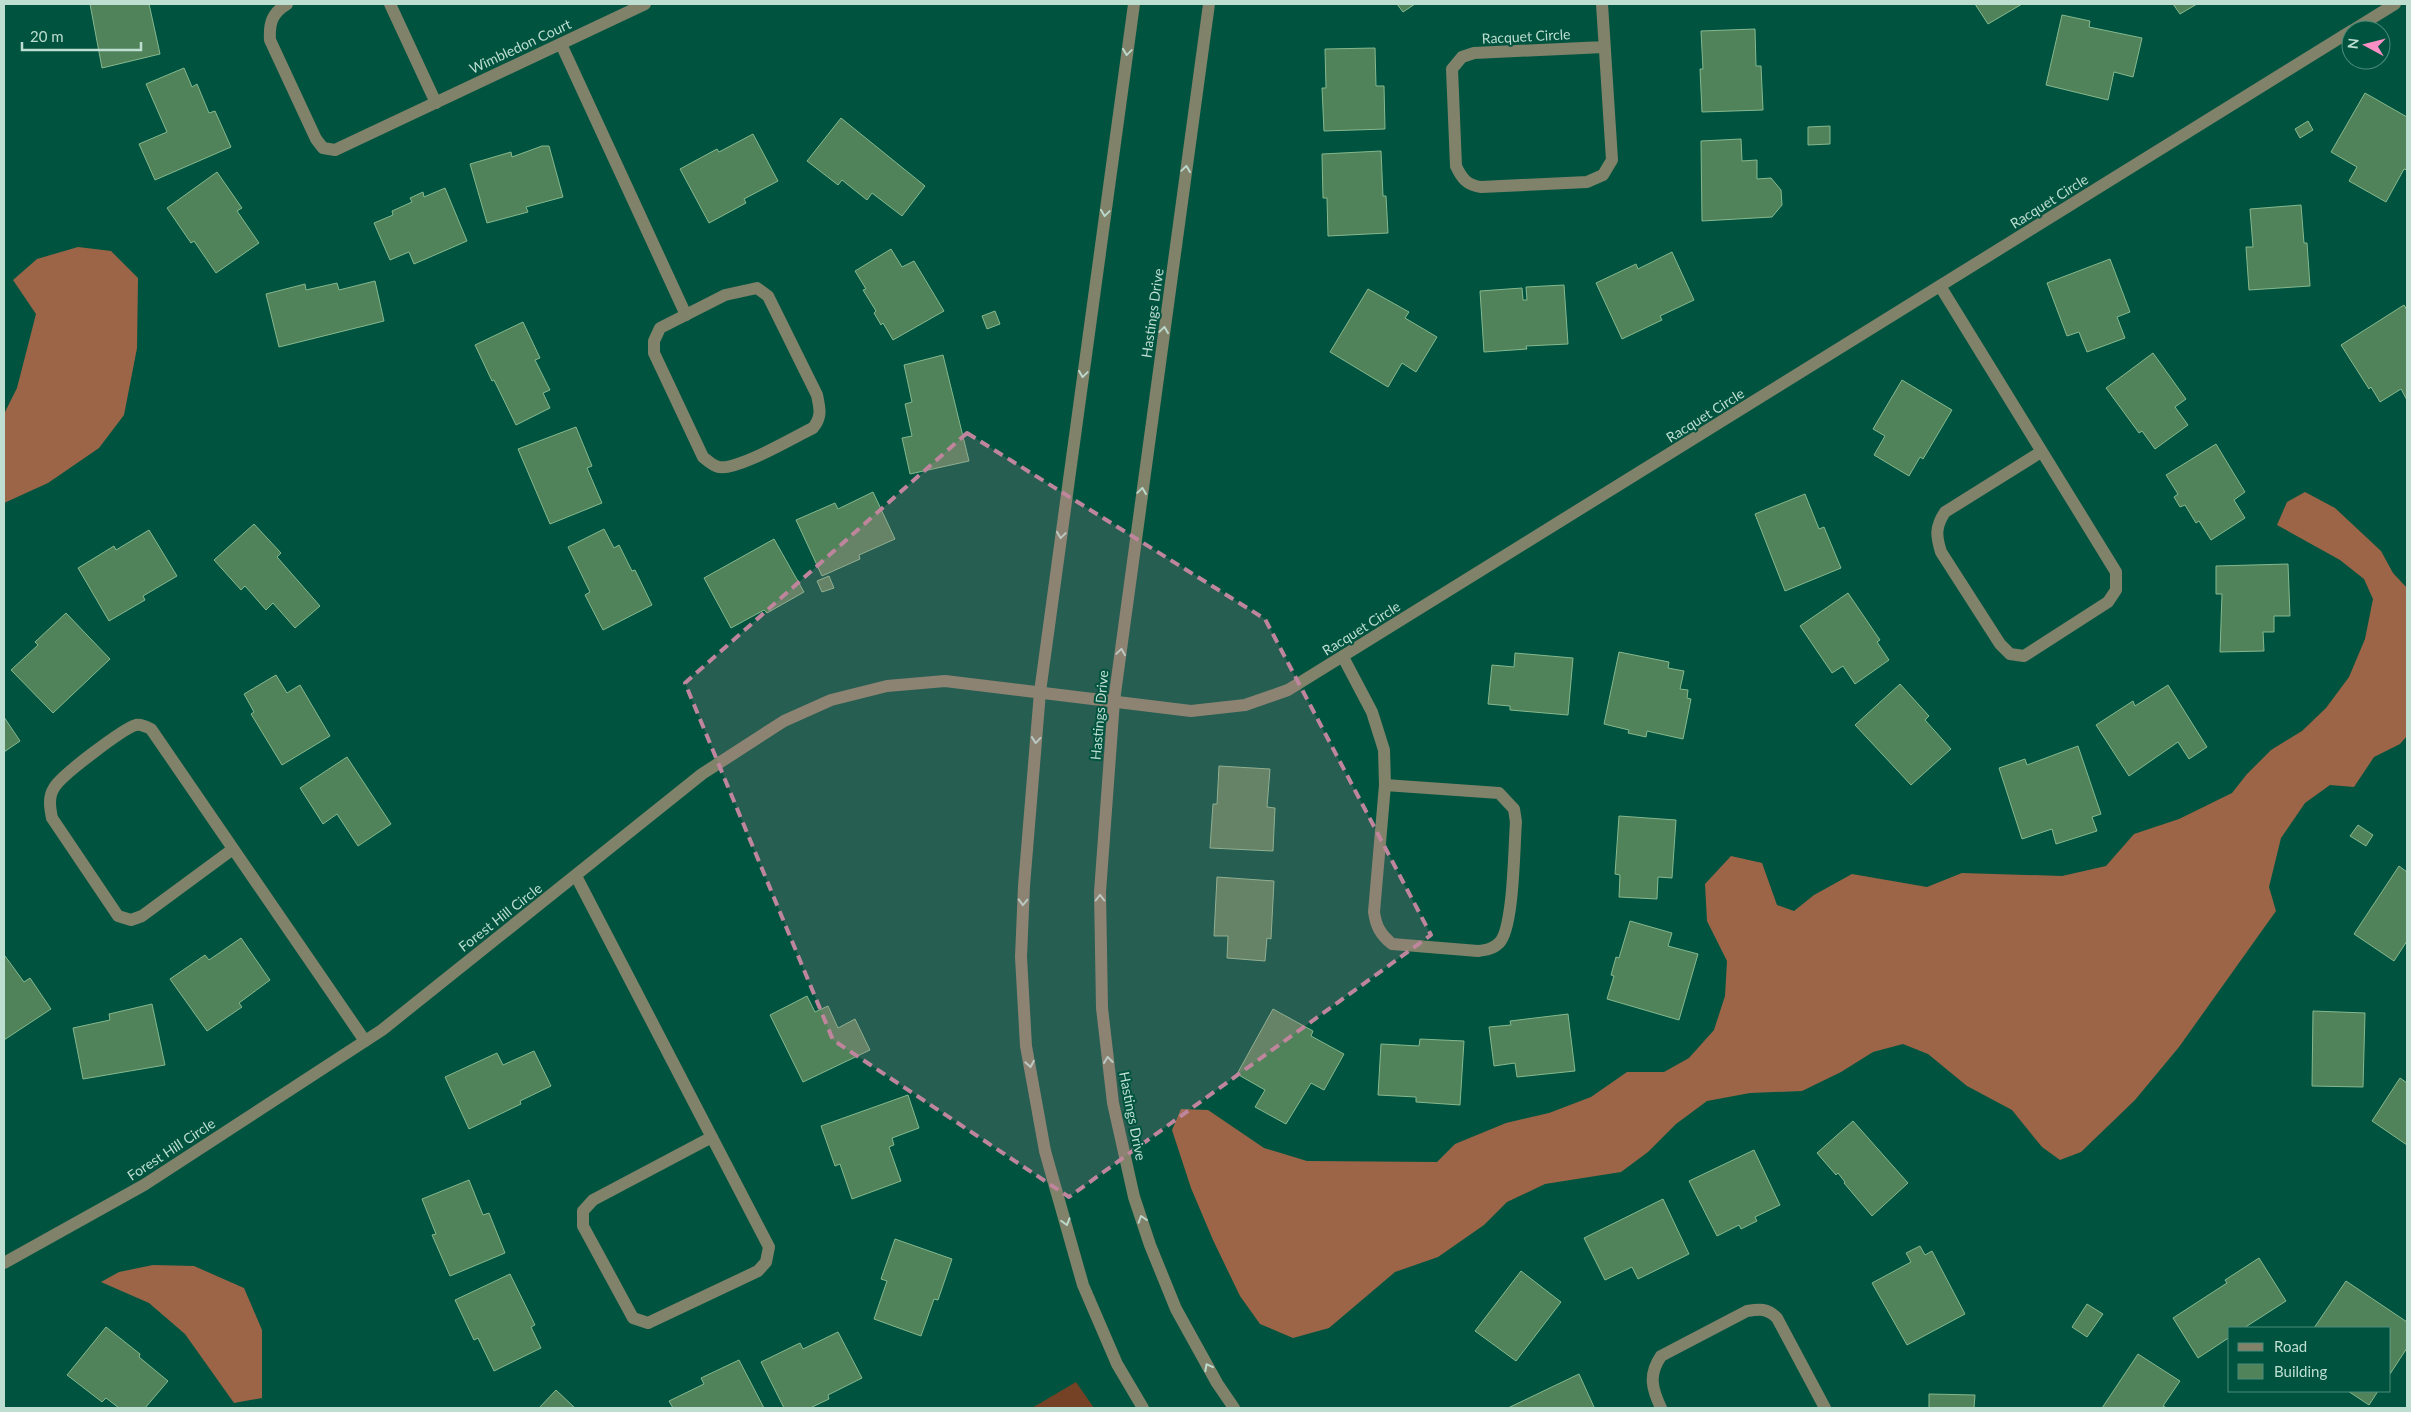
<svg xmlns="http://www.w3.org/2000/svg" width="2411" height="1412" font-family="Lato,sans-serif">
	<rect width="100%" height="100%" fill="#00543f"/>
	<polygon fill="#754225" points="1076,1382 1094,1408 1032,1408"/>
	<g fill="#9c6547">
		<polygon points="78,247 111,251 138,278 137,348 124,415 99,448 48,483 4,503 4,414 17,388 36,314 13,280 37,259"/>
		<polygon points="2305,492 2335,508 2381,551 2393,573 2407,588 2407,736 2400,744 2374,757 2354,787 2330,785 2305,803 2281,838 2269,887 2276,911 2179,1047 2135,1100 2081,1152 2060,1160 2042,1147 2012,1110 1967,1086 1928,1054 1903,1044 1873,1052 1841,1072 1802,1091 1750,1093 1707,1101 1676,1124 1648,1152 1621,1172 1545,1184 1507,1202 1484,1225 1438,1257 1395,1272 1329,1328 1293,1338 1260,1324 1240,1296 1213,1240 1191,1188 1172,1130 1181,1109 1208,1110 1264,1148 1307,1161 1437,1162 1455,1144 1506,1123 1549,1113 1591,1097 1627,1072 1664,1072 1689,1058 1714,1030 1725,996 1727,961 1707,921 1705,884 1731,856 1762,863 1777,905 1794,911 1814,895 1852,874 1927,887 1962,873 2062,876 2106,866 2134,834 2179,819 2232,793 2247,774 2271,750 2302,731 2326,708 2349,677 2365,639 2373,599 2364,579 2340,560 2277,525 2287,502"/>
		<polygon points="153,1265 194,1266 244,1288 262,1330 262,1398 234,1403 185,1334 149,1303 101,1282 119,1272"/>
	</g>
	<g fill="#50835a" stroke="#86b88e">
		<polygon points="90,4 149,4 160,54 102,68"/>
		<polygon points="1397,4 1415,4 1403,12"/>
		<polygon points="1975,4 2022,4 1988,24"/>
		<polygon points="2173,4 2197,4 2180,14"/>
		<polygon points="2062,15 2090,21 2089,27 2142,38 2133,77 2114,72 2108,100 2046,85"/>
		<polygon points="1755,29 1756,66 1761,66 1763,110 1702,112 1700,69 1703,69 1701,31"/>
		<polygon points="1375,48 1376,86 1384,86 1385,129 1324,131 1322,88 1326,88 1325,49"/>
		<polygon points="184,68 192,87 197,84 209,113 215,111 231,147 155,180 139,144 167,132 146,84"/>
		<polygon points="2365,93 2407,117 2407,170 2404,169 2386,202 2349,181 2357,167 2331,152"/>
		<polygon points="841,118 925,186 902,216 872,193 867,200 842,180 838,185 807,161"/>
		<polygon points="2308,121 2313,130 2300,138 2295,129"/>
		<polygon points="1830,126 1830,144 1808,145 1808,127"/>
		<polygon points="753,134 778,181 744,199 746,203 709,223 680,169 717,149 719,152"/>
		<polygon points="1741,139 1742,161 1757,160 1757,179 1771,178 1781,190 1782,205 1772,217 1702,221 1701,141"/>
		<polygon points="542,146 549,146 563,197 526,207 528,212 487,223 470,164 511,152 512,157"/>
		<polygon points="1381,151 1383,196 1386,196 1388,233 1328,236 1327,198 1323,198 1322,154"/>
		<polygon points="217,172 242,208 237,211 259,243 216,273 194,241 191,243 167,208"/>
		<polygon points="445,188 467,241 414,264 409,252 390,260 374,223 393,215 392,211 412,202 410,198 423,192 424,197"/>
		<polygon points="2301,205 2304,243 2307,243 2310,286 2249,290 2246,247 2253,247 2250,209"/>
		<polygon points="891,249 902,267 914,261 944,311 893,340 883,323 881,325 874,313 876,311 863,290 866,289 855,271"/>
		<polygon points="1672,252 1694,300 1660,316 1662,320 1622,339 1596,283 1636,264 1638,269"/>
		<polygon points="2110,259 2130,312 2117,317 2125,338 2087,352 2079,332 2067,336 2047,283"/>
		<polygon points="375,281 384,321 279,347 266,294 305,284 306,290 337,283 339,290"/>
		<polygon points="1564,285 1568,344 1526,346 1527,349 1484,352 1480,291 1522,288 1523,300 1527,300 1526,287"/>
		<polygon points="1368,289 1409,312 1405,318 1437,337 1416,372 1402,363 1388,387 1330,352"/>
		<polygon points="2404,305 2407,310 2407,400 2401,389 2380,402 2371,387 2369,389 2341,345"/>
		<polygon points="995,311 1000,324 987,329 982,316"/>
		<polygon points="523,322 540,358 535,360 550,390 543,393 550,408 516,425 494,380 492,381 475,345"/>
		<polygon points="2153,353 2186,399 2175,407 2188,425 2155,449 2142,431 2139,433 2106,388"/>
		<polygon points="943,355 969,461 910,474 902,438 912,436 905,404 912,402 904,365"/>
		<polygon points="1902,380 1952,410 1923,459 1920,457 1909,476 1874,455 1885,436 1873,429"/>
		<polygon points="576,427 592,466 587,468 602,503 550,524 518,449"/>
		<polygon points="2216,444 2245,492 2234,500 2245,518 2211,540 2199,521 2196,523 2185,505 2180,507 2174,497 2178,494 2166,475"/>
		<polygon points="873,492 895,539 859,555 860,559 822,576 796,520 835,503 838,509"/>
		<polygon points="1805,494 1819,529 1824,527 1841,568 1785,591 1755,514"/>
		<polygon points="254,524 281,553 277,557 320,606 295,628 273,603 266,610 245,586 241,590 214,560"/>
		<polygon points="604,529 614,548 619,545 632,571 635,570 652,605 603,630 585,595 590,592 568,547"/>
		<polygon points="149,530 177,576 143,596 145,600 109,621 78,568 114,546 116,550"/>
		<polygon points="774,539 804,592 767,613 764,610 731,628 704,578"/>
		<polygon points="2288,564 2290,616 2274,616 2274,632 2263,632 2264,651 2220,652 2222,594 2216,594 2216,566"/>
		<polygon points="829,576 834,588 822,592 817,581"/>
		<polygon points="1848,593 1880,640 1877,642 1889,660 1855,684 1843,666 1832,673 1800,626"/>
		<polygon points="66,613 110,659 53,713 11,670 38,645 35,642"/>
		<polygon points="1619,652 1669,662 1668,668 1684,671 1680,689 1688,690 1687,698 1691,699 1683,739 1647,731 1646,737 1628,733 1629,730 1604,724"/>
		<polygon points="1515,653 1573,658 1568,715 1510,710 1510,706 1488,704 1492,665 1514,667"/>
		<polygon points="276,675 287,693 300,685 330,736 282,765 251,714 254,712 244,694"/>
		<polygon points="1900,684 1929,716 1925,720 1951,749 1911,785 1855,725"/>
		<polygon points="2168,685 2207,747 2189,759 2178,742 2129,776 2096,725 2133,701 2135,706"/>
		<polygon points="4,717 20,741 4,752"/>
		<polygon points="2078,746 2101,814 2092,817 2097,831 2056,844 2052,829 2022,839 1999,768 2025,759 2027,765"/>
		<polygon points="347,757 391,824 358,846 337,814 323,824 300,788"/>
		<polygon points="1219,766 1270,769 1267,807 1275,808 1273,851 1210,848 1213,804 1217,804"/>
		<polygon points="1619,816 1676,820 1672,878 1658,877 1657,899 1619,897 1620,875 1615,874"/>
		<polygon points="2358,825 2373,835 2366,846 2350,836"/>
		<polygon points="2399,866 2407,872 2407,941 2394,961 2354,934"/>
		<polygon points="1217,877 1274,881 1271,939 1267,938 1265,961 1227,958 1228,936 1214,936"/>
		<polygon points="1630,921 1672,933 1668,946 1698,954 1679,1020 1607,999 1614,976 1611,975 1616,957 1619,958"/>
		<polygon points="241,938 270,980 239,1003 242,1007 207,1031 170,979 205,955 209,960"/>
		<polygon points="5,956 24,982 30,978 51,1009 4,1040 4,957"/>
		<polygon points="807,996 815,1012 828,1006 838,1028 855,1019 870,1050 803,1082 770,1015"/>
		<polygon points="152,1004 165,1065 83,1079 73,1028 110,1020 109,1014"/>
		<polygon points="1273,1009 1313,1031 1311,1036 1344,1054 1324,1090 1311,1083 1286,1124 1255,1107 1265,1090 1237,1074"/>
		<polygon points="2313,1011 2365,1013 2363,1087 2312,1086"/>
		<polygon points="1568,1014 1575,1071 1517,1077 1515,1063 1494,1066 1489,1027 1511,1025 1510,1021"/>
		<polygon points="1420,1039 1464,1041 1460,1105 1416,1102 1416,1097 1378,1095 1381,1044 1419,1046"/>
		<polygon points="534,1051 551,1086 520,1101 521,1104 469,1129 445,1077 497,1053 503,1065"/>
		<polygon points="2400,1078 2407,1083 2407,1145 2372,1121"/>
		<polygon points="908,1095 919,1128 892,1138 894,1145 889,1147 901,1181 852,1199 840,1164 835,1166 821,1126"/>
		<polygon points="1853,1121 1908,1183 1872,1216 1844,1183 1845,1182 1838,1173 1836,1175 1817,1153"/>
		<polygon points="1754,1150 1780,1205 1755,1217 1757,1221 1741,1229 1739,1225 1717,1236 1689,1181"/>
		<polygon points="469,1180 483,1215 489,1213 505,1253 450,1276 432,1235 436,1234 422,1199"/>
		<polygon points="1663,1199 1689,1254 1638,1279 1632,1267 1605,1280 1584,1238"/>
		<polygon points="895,1239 952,1259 938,1300 934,1299 921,1336 874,1319 887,1281 881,1279"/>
		<polygon points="1920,1246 1925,1255 1932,1251 1965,1314 1907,1345 1872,1283 1911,1262 1906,1253"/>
		<polygon points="2259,1258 2286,1301 2244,1328 2230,1328 2230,1337 2198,1358 2173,1318 2227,1283 2225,1280"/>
		<polygon points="1521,1271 1561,1302 1516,1361 1475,1331"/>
		<polygon points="510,1274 535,1325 531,1327 541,1348 494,1371 478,1338 474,1340 455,1300"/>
		<polygon points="2346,1281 2407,1322 2407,1348 2390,1374 2390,1328 2314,1328"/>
		<polygon points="2087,1304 2103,1314 2087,1337 2072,1327"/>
		<polygon points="106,1327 140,1354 139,1357 168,1381 145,1408 119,1408 106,1398 102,1402 67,1375"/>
		<polygon points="838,1332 862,1378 828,1395 829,1399 810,1408 784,1408 761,1362 800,1343 803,1349"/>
		<polygon points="2138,1354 2180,1381 2163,1406 2167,1408 2102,1408"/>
		<polygon points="739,1360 764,1408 673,1408 669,1401 704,1384 701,1378"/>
		<polygon points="1579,1374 1594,1407 1592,1408 1508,1408"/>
		<polygon points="556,1390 575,1408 539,1408"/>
		<polygon points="2348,1391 2378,1391 2369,1405"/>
		<polygon points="1929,1394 1975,1395 1974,1408 1929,1408"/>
	</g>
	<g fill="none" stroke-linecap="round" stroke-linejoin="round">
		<g stroke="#81826a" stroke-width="12">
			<path d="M287,4C272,13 269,23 270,40L316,139L323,148L335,150L645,4"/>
			<polyline points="390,4 436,103"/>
			<polyline points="1134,4 1040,692 1024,886 1021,957 1026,1046 1045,1151 1083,1285 1117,1364 1143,1408"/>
			<polyline points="1209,4 1114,701 1100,892 1102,1008 1113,1103 1134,1197 1150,1245 1176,1309 1217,1383 1234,1408"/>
			<path d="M1602,4L1612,160L1603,175L1587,182L1481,187C1467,185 1462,179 1456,166L1452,69L1462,57L1474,53L1604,47"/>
			<polyline points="2353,30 2395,4"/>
			<polyline points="561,44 686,315"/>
			<path d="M1940,286L2116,572V590L2108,602L2024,656L2010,654L2000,644L1941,552C1936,536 1935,527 1945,512L2041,452"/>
			<path d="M757,288L768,296L817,395C820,409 822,417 813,428C794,437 737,471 719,467C713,466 708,461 703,457L654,353V341L660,328L725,295Z"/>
			<path d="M1343,657L1372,712L1384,750L1385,785L1499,793L1514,809L1516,822C1514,845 1514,929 1499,943C1493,949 1486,950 1478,951L1392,944C1380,934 1376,926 1374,912L1385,785"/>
			<path d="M233,849L142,916L131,920L118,916L52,818C50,808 48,797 54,788C60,776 124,728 136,725C141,724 147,727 151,729L365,1041"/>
			<polyline points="576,876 769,1247 766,1262 758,1271 648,1323 633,1318 583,1226 583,1211 593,1200 712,1137"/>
			<polyline points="4,1263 144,1185 382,1030 702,774 784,721 831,700 887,686 945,681 1191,711 1245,705 1288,690 2351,31"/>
			<path d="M1661,1408C1652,1389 1648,1375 1661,1356L1747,1311C1760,1309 1767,1308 1777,1318L1825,1408"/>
		</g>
	</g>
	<defs><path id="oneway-chevron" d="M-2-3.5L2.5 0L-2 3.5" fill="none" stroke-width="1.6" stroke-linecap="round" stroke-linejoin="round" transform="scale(1.25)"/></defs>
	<g stroke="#bad9cc">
		<use href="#oneway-chevron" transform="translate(1127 52) rotate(98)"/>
		<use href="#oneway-chevron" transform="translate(1186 169) rotate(-82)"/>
		<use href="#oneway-chevron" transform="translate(1105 213) rotate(98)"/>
		<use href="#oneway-chevron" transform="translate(1164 330) rotate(-82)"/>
		<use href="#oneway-chevron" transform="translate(1083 374) rotate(98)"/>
		<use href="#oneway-chevron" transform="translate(1142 491) rotate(-82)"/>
		<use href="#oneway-chevron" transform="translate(1061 535) rotate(98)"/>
		<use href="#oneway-chevron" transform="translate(1121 652) rotate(-82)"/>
		<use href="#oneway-chevron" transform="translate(1036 740) rotate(95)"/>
		<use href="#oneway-chevron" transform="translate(1100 898) rotate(-90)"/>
		<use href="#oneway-chevron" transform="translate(1023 902) rotate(92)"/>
		<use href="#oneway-chevron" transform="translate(1108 1060) rotate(-97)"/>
		<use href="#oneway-chevron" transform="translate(1030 1064) rotate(80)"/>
		<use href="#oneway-chevron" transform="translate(1142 1219) rotate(-108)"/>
		<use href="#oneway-chevron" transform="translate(1066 1222) rotate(74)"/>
		<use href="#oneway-chevron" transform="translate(1208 1367) rotate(-118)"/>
	</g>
	<path fill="#bf859c" fill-opacity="0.2" stroke="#bf859c" stroke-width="4" stroke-dasharray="10 6" stroke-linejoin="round" d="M967,433L1265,619L1431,935L1069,1197L833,1040L685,683Z"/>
	<g text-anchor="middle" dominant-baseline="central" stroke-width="4" stroke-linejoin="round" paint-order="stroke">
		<g font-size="14" fill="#bdded1" stroke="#00543f">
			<text transform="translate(1526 36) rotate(-3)">Racquet Circle</text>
			<text transform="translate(520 46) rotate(-25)">Wimbledon Court</text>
			<text transform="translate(2049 201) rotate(-32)">Racquet Circle</text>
			<text transform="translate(1152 313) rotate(-82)">Hastings Drive</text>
			<text transform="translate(1705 415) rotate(-32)">Racquet Circle</text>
			<text transform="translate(1361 628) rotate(-32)">Racquet Circle</text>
			<text transform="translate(1099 715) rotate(-85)">Hastings Drive</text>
			<text transform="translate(500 917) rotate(-38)">Forest Hill Circle</text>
			<text transform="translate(1133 1116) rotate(79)">Hastings Drive</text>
			<text transform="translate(171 1149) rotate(-33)">Forest Hill Circle</text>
		</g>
	</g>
	<rect width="2411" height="1412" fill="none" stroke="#bdded1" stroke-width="10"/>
	<rect x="2228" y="1327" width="162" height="65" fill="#00543f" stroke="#4c8b79"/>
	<rect x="2238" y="1343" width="25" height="8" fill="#81826a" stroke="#4c8b79"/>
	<text x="2274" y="1352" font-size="15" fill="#bdded1">Road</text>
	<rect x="2238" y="1364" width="25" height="15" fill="#50835a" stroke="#4c8b79"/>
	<text x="2274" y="1377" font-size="15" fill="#bdded1">Building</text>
	<g transform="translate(2366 45) rotate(277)"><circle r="24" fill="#00543f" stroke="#4c8b79"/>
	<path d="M0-4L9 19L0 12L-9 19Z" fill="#fa8fc6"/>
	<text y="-8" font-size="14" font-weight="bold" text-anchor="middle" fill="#bdded1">N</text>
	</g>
	<path d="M22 42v8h119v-8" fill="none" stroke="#bdded1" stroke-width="2.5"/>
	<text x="30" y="42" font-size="15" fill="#bdded1" stroke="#00543f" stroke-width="4" paint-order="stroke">20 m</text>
</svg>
